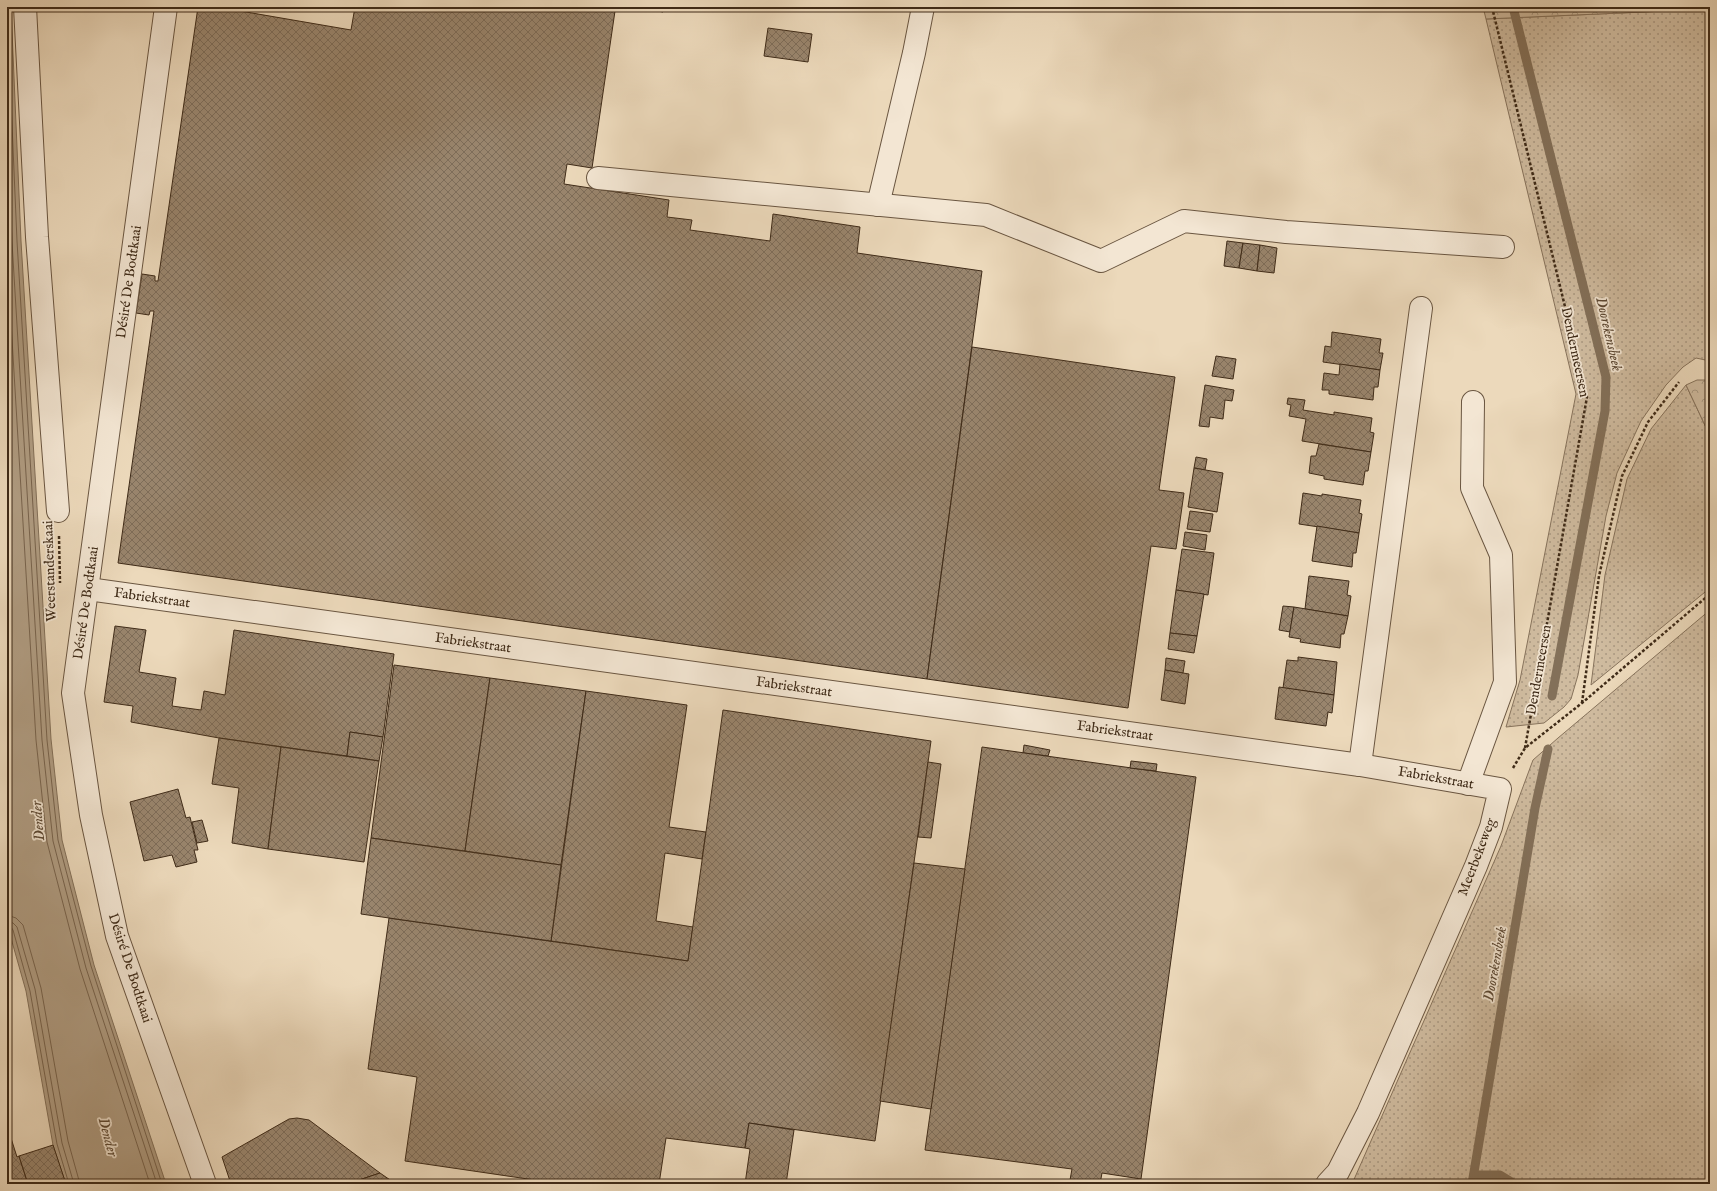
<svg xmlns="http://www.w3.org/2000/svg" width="1717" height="1191" font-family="'IM FELL English',serif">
	<defs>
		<pattern id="grass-dots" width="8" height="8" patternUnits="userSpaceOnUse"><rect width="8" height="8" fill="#cfbb9f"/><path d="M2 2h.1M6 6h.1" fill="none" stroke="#a99881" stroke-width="1.8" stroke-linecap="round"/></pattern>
		<pattern id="forest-crowns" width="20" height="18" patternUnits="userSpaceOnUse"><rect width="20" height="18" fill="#cfbb9f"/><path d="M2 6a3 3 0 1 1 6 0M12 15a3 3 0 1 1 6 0" fill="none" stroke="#a99881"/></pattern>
		<pattern id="building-cross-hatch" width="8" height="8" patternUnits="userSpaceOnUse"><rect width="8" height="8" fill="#99856d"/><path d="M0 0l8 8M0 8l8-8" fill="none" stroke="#7e6d59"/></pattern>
	</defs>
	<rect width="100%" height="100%" fill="#ecd9bb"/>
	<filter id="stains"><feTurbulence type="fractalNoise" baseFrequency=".005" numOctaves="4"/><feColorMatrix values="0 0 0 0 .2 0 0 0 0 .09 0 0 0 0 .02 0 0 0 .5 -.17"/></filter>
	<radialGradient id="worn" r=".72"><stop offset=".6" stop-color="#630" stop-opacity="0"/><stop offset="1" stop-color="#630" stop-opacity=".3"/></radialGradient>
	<g fill="url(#grass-dots)" stroke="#87735c">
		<polygon points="1710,9 1710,361 1696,358 1683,367 1666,385 1641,421 1617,473 1606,516 1578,675 1571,699 1564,707 1544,723 1506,727 1520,680 1576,394 1486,19"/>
		<polygon points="1686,385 1710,436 1710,588 1591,685 1605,575 1627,479 1651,429"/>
		<polygon points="1710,610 1710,1184 1352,1184 1501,846 1533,760 1558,738"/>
	</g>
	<g fill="url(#forest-crowns)" stroke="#87735c">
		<polygon points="1483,7 1710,7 1710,9 1486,19"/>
		<polygon points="1697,380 1710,380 1710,436 1686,385"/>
	</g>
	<polygon fill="#b19e84" stroke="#837059" points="7,7 11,7 21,241 51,739 62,840 94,965 166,1184 66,1184 53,1145 26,991 7,924"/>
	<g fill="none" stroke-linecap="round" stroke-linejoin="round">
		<g stroke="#78644e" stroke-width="1">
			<polyline points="7,7 17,241 47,740 58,840 91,966 162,1184"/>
			<polyline points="7,120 12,242 42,740 53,841 86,968 157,1184"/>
			<polyline points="7,255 36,740 47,842 80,969 150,1184"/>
			<polyline points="7,915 16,918 23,925 41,988 68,1141 80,1184"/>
			<polyline points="7,921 13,923 17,927 35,989 62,1143 74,1184"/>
			<polyline points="7,927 11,927 13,930 30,991 57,1144 69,1184"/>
		</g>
		<g stroke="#837059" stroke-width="9">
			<polyline points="1513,7 1606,377 1605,411 1552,696"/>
			<polyline points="1474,1175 1500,1175 1515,1184"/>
			<polyline points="1472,1184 1535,808 1548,749"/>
		</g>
	</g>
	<g fill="url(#building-cross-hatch)" stroke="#3f2b18">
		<polygon points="198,7 217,7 351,30 355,7 587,7 615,11 592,168 567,164 564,184 669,200 667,217 692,220 690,230 770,241 773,214 860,227 857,253 982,271 927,679 118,563 154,311 150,311 149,315 136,313 142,274 155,276 155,281 158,281"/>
		<polygon points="636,7 663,7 663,12"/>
		<polygon points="768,28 812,34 808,62 764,56"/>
		<polygon points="1227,241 1243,243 1239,268 1224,266"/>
		<polygon points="1243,243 1260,245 1257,271 1239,268"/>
		<polygon points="1260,245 1277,248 1274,273 1257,271"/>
		<polygon points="1332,332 1381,339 1379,353 1383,353 1380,370 1323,362 1325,346 1331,347"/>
		<polygon points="972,347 1175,377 1159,490 1184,493 1176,549 1151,546 1128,708 927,679"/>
		<polygon points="1216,356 1236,359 1233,379 1212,376"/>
		<polygon points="1340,364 1380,370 1378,387 1374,387 1373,400 1329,394 1329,390 1322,390 1324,373 1339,375"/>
		<polygon points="1205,385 1234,390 1232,401 1225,400 1223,419 1210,417 1209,427 1199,426"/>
		<polygon points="1288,398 1305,400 1303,410 1334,415 1334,412 1372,418 1370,432 1374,433 1371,452 1302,441 1306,419 1289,416 1291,405 1287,404"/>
		<polygon points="1319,444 1371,452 1368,471 1365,471 1363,485 1324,479 1324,476 1309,473 1311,456 1316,456"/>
		<polygon points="1196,457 1207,459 1205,470 1194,468"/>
		<polygon points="1194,468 1223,473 1217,512 1188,507"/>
		<polygon points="1303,493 1322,496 1322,494 1361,500 1359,513 1362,514 1359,533 1299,524"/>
		<polygon points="1190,511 1213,514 1210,532 1187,529"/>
		<polygon points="1317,526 1359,533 1356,553 1353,553 1352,567 1312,561"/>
		<polygon points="1185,532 1207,535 1205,550 1183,546"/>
		<polygon points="1182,549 1214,553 1208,595 1176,590"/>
		<polygon points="1309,576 1349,581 1347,595 1351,596 1348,616 1305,609"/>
		<polygon points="1176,590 1204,594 1197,636 1170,633"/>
		<polygon points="1283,606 1294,607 1290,632 1279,630"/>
		<polygon points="1294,607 1348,616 1344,634 1341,634 1340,648 1300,642 1301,639 1289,637"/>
		<polygon points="115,626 146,630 139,672 176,678 172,706 201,710 204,691 225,695 234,630 394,654 383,737 350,732 347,756 219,738 131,722 133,706 104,702"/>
		<polygon points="1170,633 1197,636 1194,653 1168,649"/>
		<polygon points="1298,657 1337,662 1334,695 1283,688 1287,660 1298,661"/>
		<polygon points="1166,658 1185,661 1183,673 1165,670"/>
		<polygon points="394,665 490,678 465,851 371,838"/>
		<polygon points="1165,670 1189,674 1185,704 1161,700"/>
		<polygon points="490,678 586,691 561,865 465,851"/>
		<polygon points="1279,687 1334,695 1332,713 1328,712 1326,726 1275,719"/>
		<polygon points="586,691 687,705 669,827 706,832 702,859 665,853 656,921 693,927 688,961 551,941"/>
		<polygon points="723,710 931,741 875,1141 749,1123 745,1148 666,1138 659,1184 562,1184 405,1161 417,1077 368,1069 389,918 688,961"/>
		<polygon points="350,732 383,737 379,761 347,756"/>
		<polygon points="219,738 281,747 268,849 232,843 239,788 212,784"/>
		<polygon points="1024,745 1050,750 1048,756 1023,753"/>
		<polygon points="281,747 379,761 364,862 268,849"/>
		<polygon points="982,747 1196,777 1141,1179 1102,1173 1100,1184 1097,1184 1070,1180 1072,1169 925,1150"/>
		<polygon points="1131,761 1157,764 1156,771 1130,768"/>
		<polygon points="928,762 941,764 931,838 918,837"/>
		<polygon points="178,789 186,818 190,817 198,850 194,850 197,862 176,867 172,855 144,861 130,802"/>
		<polygon points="202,820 208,841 197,843 192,822"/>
		<polygon points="371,838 561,865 551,941 361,914"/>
		<polygon points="914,863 965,869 931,1109 880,1101"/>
		<polygon points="297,1118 309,1120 380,1173 347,1184 231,1184 222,1157 289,1119"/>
		<polygon points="749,1123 794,1130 786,1184 745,1184 750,1149 745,1148"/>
		<polygon points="10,1135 17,1157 19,1156 28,1184 7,1184 7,1136"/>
		<polygon points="53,1145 66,1184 28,1184 19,1156"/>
		<polygon points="380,1173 396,1184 347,1184"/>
	</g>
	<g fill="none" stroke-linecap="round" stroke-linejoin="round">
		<defs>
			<g id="minor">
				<polyline points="25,7 37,237 58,511"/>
				<polyline points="166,7 73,693 91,815 117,936 205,1184"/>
				<polyline points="598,178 986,215 1101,261 1184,221 1286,232 1503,247"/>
				<polyline points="878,205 914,53 923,7"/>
				<polyline points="88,589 1360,765 1500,789 1491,827 1476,866 1368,1113 1338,1172 1327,1184"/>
				<polyline points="1360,765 1421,308"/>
				<polyline points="1468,784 1505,682 1501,555 1472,488 1473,402"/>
			</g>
		</defs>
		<use href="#minor" stroke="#6a5641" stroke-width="24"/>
		<g stroke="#3f2b18" stroke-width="2.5" stroke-dasharray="3 2" stroke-linecap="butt">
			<polyline points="1492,7 1587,397 1525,748"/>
			<polyline points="59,536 60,583"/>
			<polyline points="1582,703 1599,576 1622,476 1648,422 1679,382"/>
			<polyline points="1513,768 1525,748 1582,703 1710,594"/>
		</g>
		<use href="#minor" stroke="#f3e6d3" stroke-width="22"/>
	</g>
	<g text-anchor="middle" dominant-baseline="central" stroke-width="3.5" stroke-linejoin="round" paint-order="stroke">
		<g font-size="14" fill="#3f2b18" stroke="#f3e6d3">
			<text transform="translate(129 282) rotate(-82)">Désiré De Bodtkaai</text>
			<text transform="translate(1575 352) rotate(78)">Dendermeersen</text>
			<text transform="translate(50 571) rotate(-92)">Weerstanderskaai</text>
			<text transform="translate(152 598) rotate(8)">Fabriekstraat</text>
			<text transform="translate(86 603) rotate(-82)">Désiré De Bodtkaai</text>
			<text transform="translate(473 643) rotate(8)">Fabriekstraat</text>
			<text transform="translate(1539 670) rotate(-80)">Dendermeersen</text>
			<text transform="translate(794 687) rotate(8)">Fabriekstraat</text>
			<text transform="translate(1115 731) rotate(8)">Fabriekstraat</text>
			<text transform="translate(1436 778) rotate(10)">Fabriekstraat</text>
			<text transform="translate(1477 857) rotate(-69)">Meerbekeweg</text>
			<text transform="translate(130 968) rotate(72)">Désiré De Bodtkaai</text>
		</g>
		<g font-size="15" font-style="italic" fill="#5c4833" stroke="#f3e6d3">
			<text transform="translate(1609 334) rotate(77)">Doorekensbeek</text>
			<text transform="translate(38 821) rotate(-95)">Dender</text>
			<text transform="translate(1495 964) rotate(-80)">Doorekensbeek</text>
			<text transform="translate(108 1137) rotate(75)">Dender</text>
		</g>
	</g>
	<rect width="1717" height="1191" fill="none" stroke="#ecd9bb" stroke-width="24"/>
	<rect x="8" y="8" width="1701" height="1175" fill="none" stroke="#3f2b18" stroke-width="2"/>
	<rect x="12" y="12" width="1693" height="1167" fill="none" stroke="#3f2b18"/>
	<rect width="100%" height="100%" filter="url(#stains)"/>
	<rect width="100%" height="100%" fill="url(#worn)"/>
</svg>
